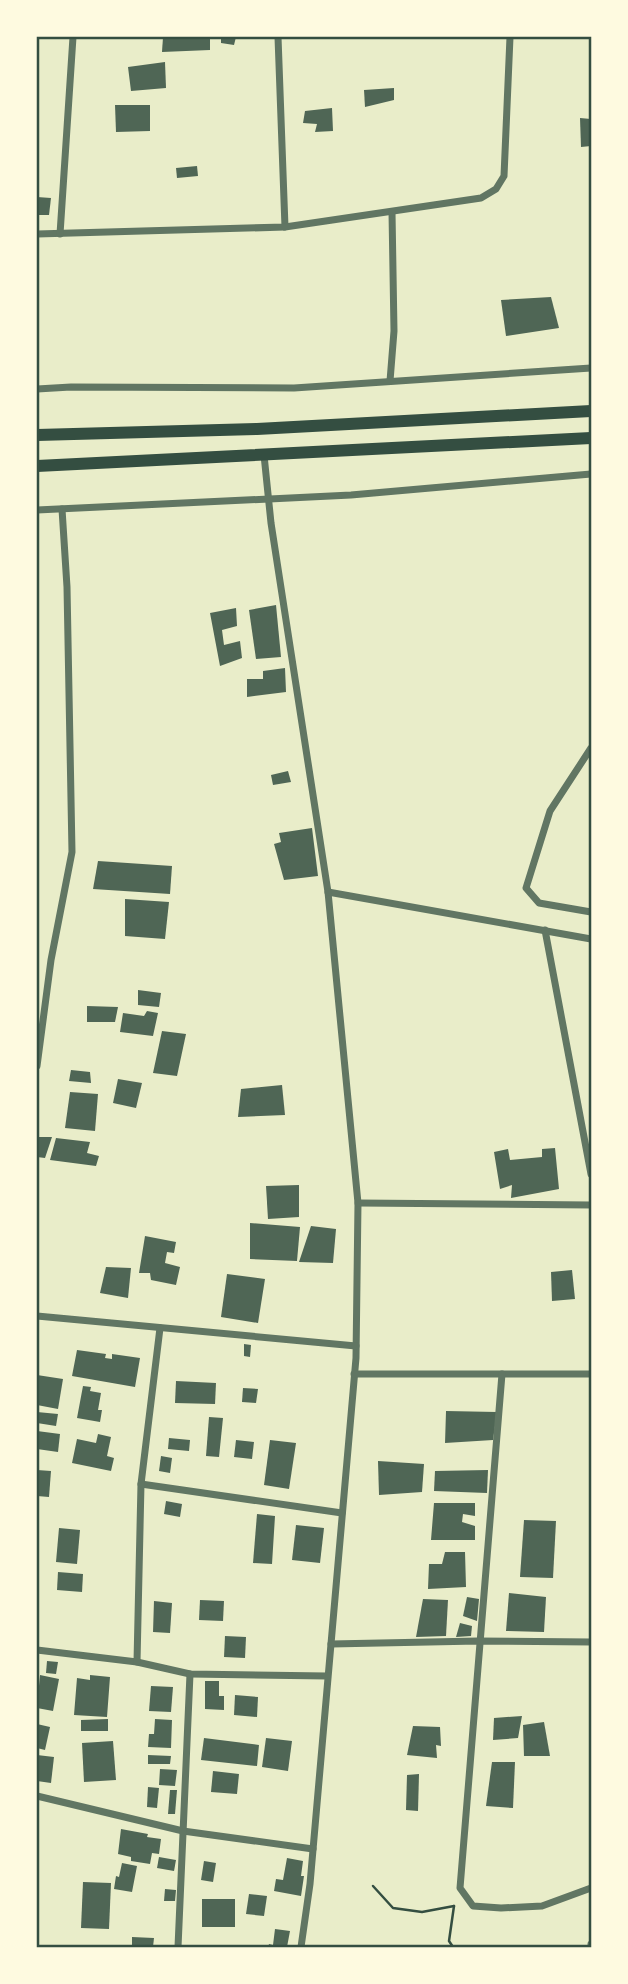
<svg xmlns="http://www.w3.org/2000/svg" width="628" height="1984" font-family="'Source Sans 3',sans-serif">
	<rect width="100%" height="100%" fill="#e9edc9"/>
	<g fill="#4f6655">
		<polygon points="163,37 210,37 210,50 162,52"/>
		<polygon points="221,37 236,37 234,45 221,43"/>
		<polygon points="165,62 166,88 131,91 128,67"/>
		<polygon points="394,88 394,100 365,107 364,90"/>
		<polygon points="115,105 150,105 150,131 116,132"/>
		<polygon points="332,108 333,131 315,132 317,124 303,123 305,111"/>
		<polygon points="580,118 591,119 591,146 581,147"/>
		<polygon points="197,166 198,176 177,178 176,168"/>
		<polygon points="37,197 51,198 49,215 37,215"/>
		<polygon points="551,297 559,328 506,336 501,300"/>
		<polygon points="276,605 281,657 256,659 249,610"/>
		<polygon points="236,608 237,626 222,630 224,645 240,641 242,658 220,666 210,613"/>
		<polygon points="285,668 286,692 247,697 247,679 263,679 263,671"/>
		<polygon points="288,771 291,782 273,785 271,775"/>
		<polygon points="312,828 318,876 284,880 274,844 281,842 279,833"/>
		<polygon points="98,861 172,866 170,894 93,889"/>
		<polygon points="125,899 169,902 165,939 125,936"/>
		<polygon points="138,990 161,993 159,1007 138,1005"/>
		<polygon points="87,1006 118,1007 115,1022 87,1022"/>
		<polygon points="147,1011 158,1013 153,1036 120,1032 123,1013 144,1016"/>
		<polygon points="162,1031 186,1034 177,1076 153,1073"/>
		<polygon points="71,1070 90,1072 91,1083 69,1081"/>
		<polygon points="118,1079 142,1083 136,1108 113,1103"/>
		<polygon points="282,1085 285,1115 238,1117 241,1089"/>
		<polygon points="70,1092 98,1094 95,1131 65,1128"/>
		<polygon points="37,1137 52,1137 45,1158 37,1157"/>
		<polygon points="56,1138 90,1142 87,1153 99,1156 96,1166 50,1160"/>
		<polygon points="555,1148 559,1189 511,1198 512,1185 500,1189 494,1152 508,1149 510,1160 542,1157 542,1149"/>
		<polygon points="299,1185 299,1217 268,1219 266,1186"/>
		<polygon points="250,1223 300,1227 297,1261 250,1259"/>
		<polygon points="311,1226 336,1229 333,1263 299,1262"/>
		<polygon points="145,1236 176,1242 174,1253 167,1252 165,1263 180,1267 176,1285 151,1280 150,1273 139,1273"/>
		<polygon points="106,1267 131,1268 128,1298 100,1293"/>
		<polygon points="572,1270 575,1299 552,1301 551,1272"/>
		<polygon points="227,1274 265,1279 258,1323 221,1317"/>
		<polygon points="244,1344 251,1345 250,1357 244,1356"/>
		<polygon points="77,1350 106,1354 105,1358 112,1359 112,1354 140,1358 135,1387 72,1376"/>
		<polygon points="37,1375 63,1379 58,1409 37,1405"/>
		<polygon points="176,1381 216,1383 215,1404 175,1403"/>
		<polygon points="83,1386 91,1387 90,1391 101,1393 98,1410 102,1410 100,1422 77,1418"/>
		<polygon points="243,1388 258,1389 256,1403 242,1402"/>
		<polygon points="446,1411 497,1412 493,1440 445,1443"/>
		<polygon points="37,1412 58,1414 56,1426 37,1423"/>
		<polygon points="209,1417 223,1418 219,1457 206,1456"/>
		<polygon points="37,1431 60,1434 58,1452 37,1449"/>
		<polygon points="98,1434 111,1437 107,1456 114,1458 111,1471 72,1463 77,1439 96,1443"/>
		<polygon points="169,1438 190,1440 189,1451 168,1449"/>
		<polygon points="236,1440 254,1442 252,1459 234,1457"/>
		<polygon points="270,1440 296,1443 289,1489 264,1485"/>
		<polygon points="161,1456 172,1458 170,1473 159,1471"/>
		<polygon points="378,1461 424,1464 422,1492 379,1495"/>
		<polygon points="37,1470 51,1471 49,1497 37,1496"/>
		<polygon points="488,1470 487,1493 434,1491 435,1471"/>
		<polygon points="166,1501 182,1504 180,1517 164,1514"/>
		<polygon points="434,1503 475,1503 475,1516 463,1514 462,1522 475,1526 475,1540 431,1540"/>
		<polygon points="257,1514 275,1516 272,1564 253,1563"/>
		<polygon points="524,1520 556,1521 553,1578 520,1577"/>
		<polygon points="296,1525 324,1528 320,1563 292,1560"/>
		<polygon points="59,1528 80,1530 77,1564 56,1562"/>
		<polygon points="445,1552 465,1552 466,1587 428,1589 429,1564 442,1564"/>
		<polygon points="58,1572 83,1574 82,1592 57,1590"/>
		<polygon points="509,1593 546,1597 544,1632 506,1631"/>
		<polygon points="467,1597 479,1599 477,1621 463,1616"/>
		<polygon points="423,1599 448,1600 446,1636 416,1637"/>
		<polygon points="200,1600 224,1601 223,1621 199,1620"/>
		<polygon points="154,1601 172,1603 170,1633 153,1632"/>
		<polygon points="460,1623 472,1626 471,1636 456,1637"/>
		<polygon points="225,1636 246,1637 245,1658 224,1657"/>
		<polygon points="47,1661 58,1662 56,1674 46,1673"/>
		<polygon points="40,1675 59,1679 53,1711 37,1708"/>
		<polygon points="90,1675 110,1677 107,1717 74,1715 77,1678 90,1680"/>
		<polygon points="205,1681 219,1681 219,1696 224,1696 224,1710 205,1709"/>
		<polygon points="151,1686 173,1687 171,1712 149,1711"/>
		<polygon points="235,1695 258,1697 257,1717 234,1715"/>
		<polygon points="522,1716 518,1738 493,1740 494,1718"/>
		<polygon points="108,1719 108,1731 81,1731 81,1720"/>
		<polygon points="155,1719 172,1720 171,1748 148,1747 149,1734 154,1734"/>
		<polygon points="544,1722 550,1756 524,1756 523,1725"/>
		<polygon points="37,1724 50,1727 45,1750 37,1748"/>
		<polygon points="413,1726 440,1727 441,1746 436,1745 437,1758 407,1755"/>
		<polygon points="204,1738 259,1745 257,1766 201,1760"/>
		<polygon points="266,1738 292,1741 288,1771 262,1767"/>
		<polygon points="113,1741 116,1780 84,1782 82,1743"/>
		<polygon points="37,1755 54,1757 51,1783 37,1781"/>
		<polygon points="148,1755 171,1756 170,1764 148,1764"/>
		<polygon points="492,1762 515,1762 513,1808 486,1806"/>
		<polygon points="160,1769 177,1770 175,1786 159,1785"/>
		<polygon points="213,1771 239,1774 237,1794 211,1792"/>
		<polygon points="419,1774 418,1811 406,1810 407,1775"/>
		<polygon points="148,1787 159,1788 157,1808 147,1807"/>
		<polygon points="170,1790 177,1790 175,1814 168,1814"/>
		<polygon points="121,1829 148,1834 147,1837 161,1839 159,1854 152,1853 150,1864 131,1861 131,1857 118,1854"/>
		<polygon points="159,1857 176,1860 174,1871 157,1868"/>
		<polygon points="287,1858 303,1861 301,1876 304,1876 301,1896 274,1891 276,1879 283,1880"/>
		<polygon points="204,1861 216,1863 213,1882 201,1880"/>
		<polygon points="122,1863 137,1866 132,1892 114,1889 116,1876 119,1877"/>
		<polygon points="83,1882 111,1883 109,1929 81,1928"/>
		<polygon points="165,1889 176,1890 175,1901 164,1901"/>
		<polygon points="249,1894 267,1896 264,1916 246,1914"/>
		<rect x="202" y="1899" width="33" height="28"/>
		<polygon points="275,1929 290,1931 287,1947 268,1947 269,1944 273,1945"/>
		<polygon points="132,1937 154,1938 153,1947 132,1947"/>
	</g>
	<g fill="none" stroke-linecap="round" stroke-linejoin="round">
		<g stroke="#344e41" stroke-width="2.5">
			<polyline points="373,1886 393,1908 422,1912 454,1906"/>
			<polyline points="453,1947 449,1941 454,1906"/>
		</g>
		<g stroke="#617663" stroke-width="7">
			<polyline points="278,37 285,227"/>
			<polyline points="37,234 285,227 481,198 496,189 504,176 510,37"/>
			<polyline points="60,234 73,37"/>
			<polyline points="390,381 394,331 392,212"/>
			<polyline points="37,389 71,387 294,388 591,368"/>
			<polyline points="264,455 271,523 328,892 358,1203 356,1358 310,1884 301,1947"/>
			<polyline points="37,510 351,495 591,474"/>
			<polyline points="591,748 550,811 526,888 539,903 591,912"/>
			<polyline points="328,892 591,939"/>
			<polyline points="545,930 591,1174"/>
			<polyline points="37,1066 51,960 72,852 67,587 62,509"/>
			<polyline points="358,1203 591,1205"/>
			<polyline points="37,1316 356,1346"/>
			<polyline points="354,1374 591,1374"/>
			<polyline points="502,1374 460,1888 473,1906 501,1908 542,1906 591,1888"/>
			<polyline points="141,1484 342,1513"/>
			<polyline points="331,1644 478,1641 591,1642"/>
			<polyline points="37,1650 137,1662 190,1674 327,1676"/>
			<polyline points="137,1662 141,1484 160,1328"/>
			<polyline points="37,1796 183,1831 313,1849"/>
			<polyline points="178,1947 190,1674"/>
			<polyline points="591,1947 591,1944"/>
		</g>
		<g stroke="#344e41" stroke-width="12">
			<polyline points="37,435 257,429 591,411"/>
			<polyline points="37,466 591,438"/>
		</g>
	</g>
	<rect width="628" height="1984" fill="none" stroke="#fefae0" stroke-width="77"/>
	<rect x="38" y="38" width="552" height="1908" fill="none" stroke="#344e41" stroke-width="2.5"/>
</svg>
